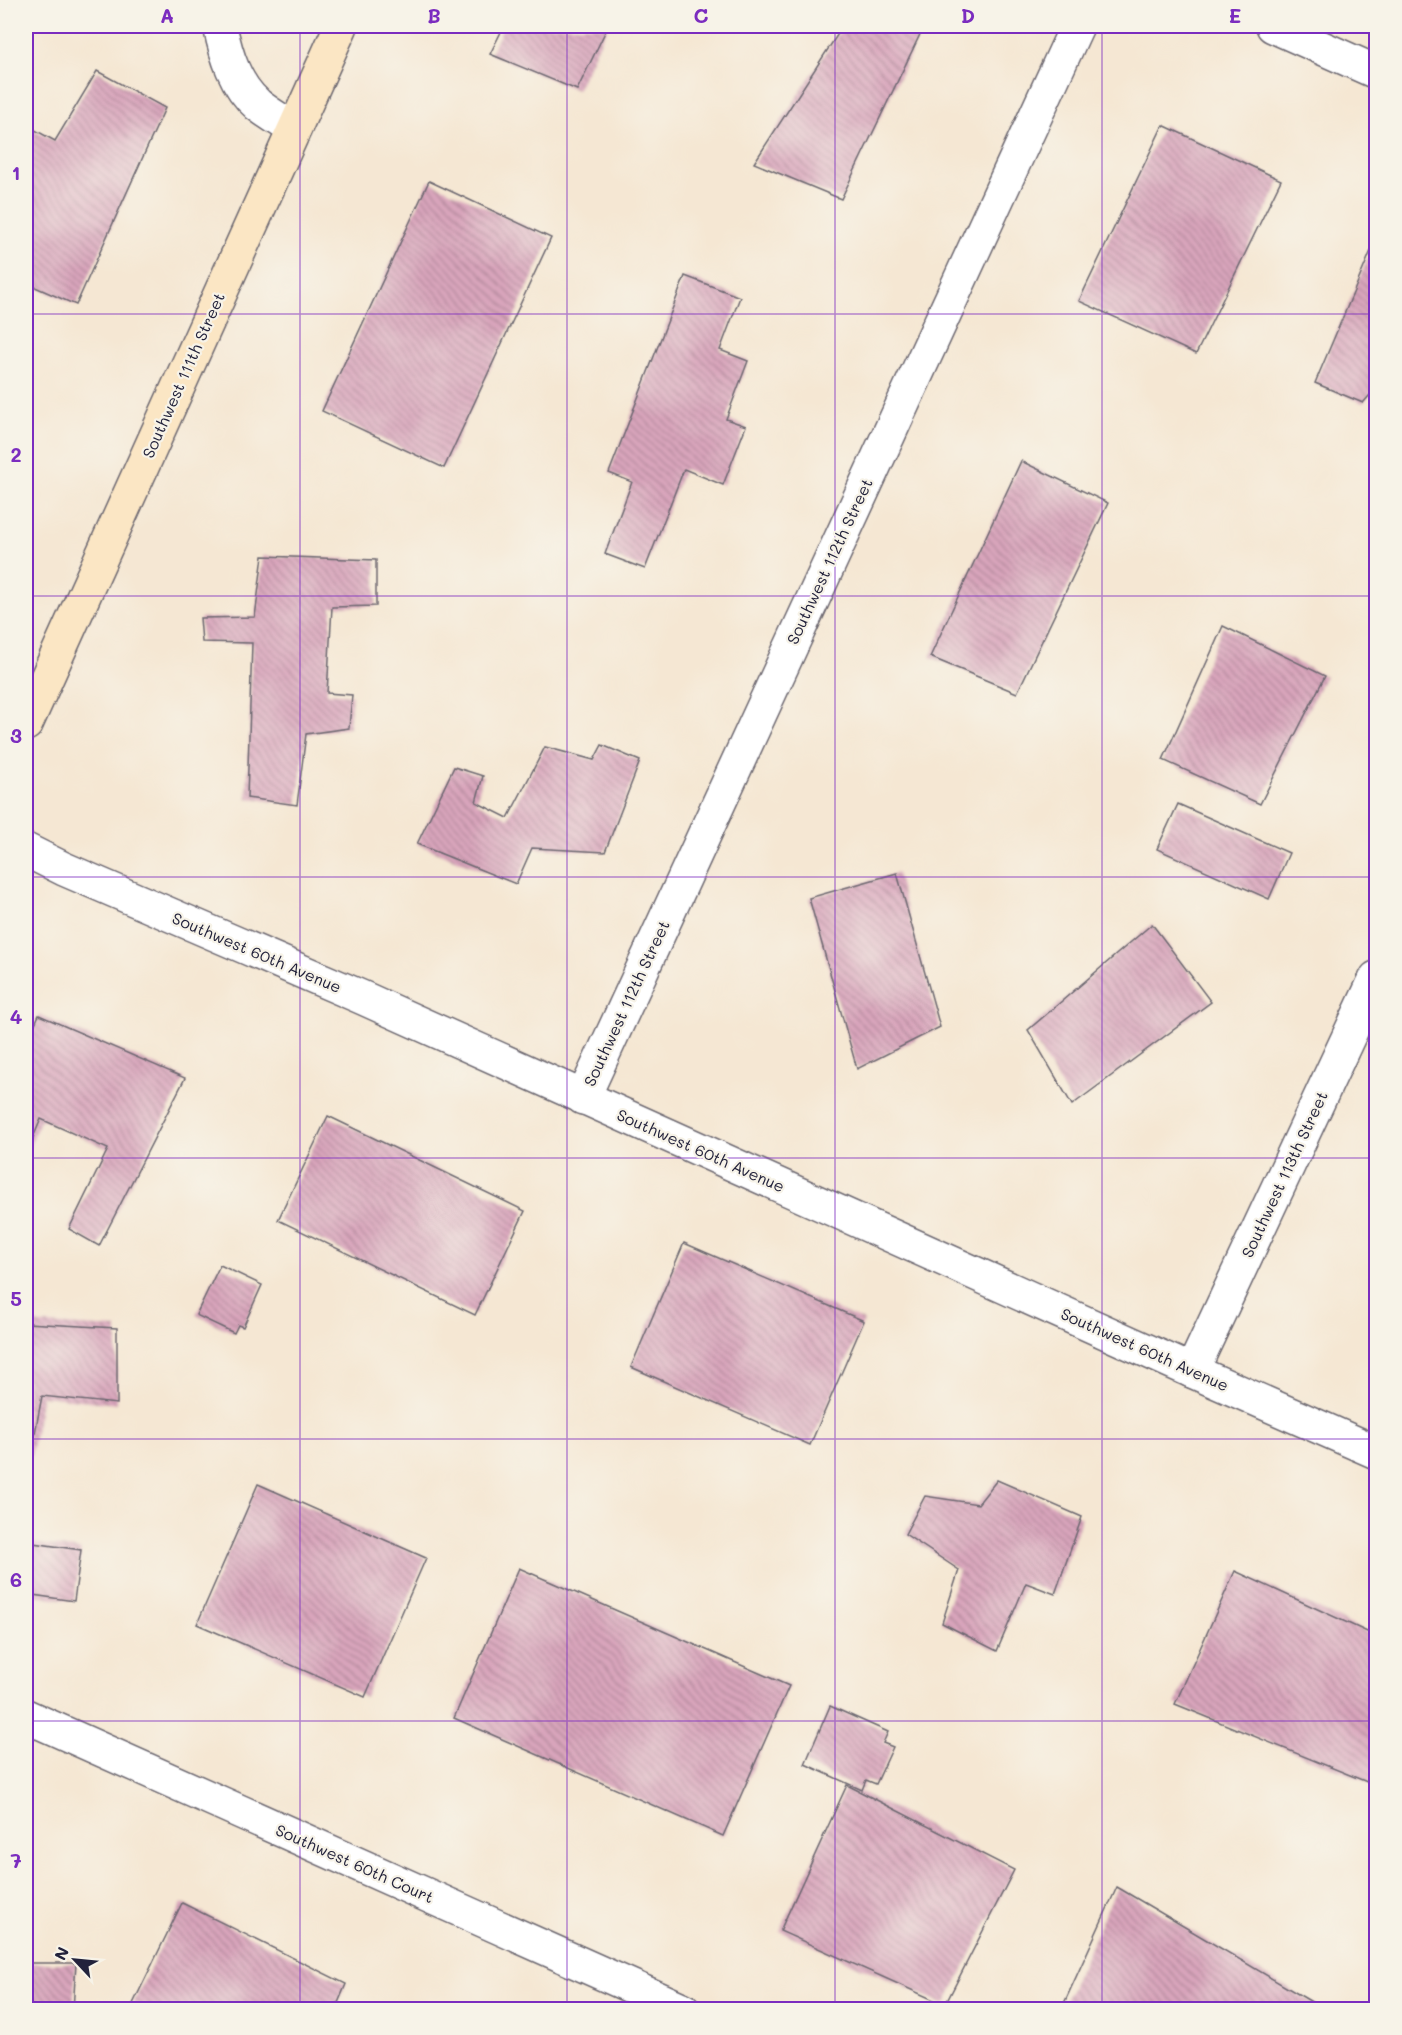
<svg xmlns="http://www.w3.org/2000/svg" width="1402" height="2035" font-family="Mali,sans-serif">
	<defs>
		<pattern id="building-back-hatch" width="6" height="6" patternUnits="userSpaceOnUse" patternTransform="scale(1.5)"><rect width="6" height="6" fill="#d9a5bc"/><path d="M-1 5l2 2M0 0l6 6M5-1l2 2" fill="none" stroke="#b0869a"/></pattern>
	</defs>
	<rect width="100%" height="100%" fill="#f7f3e8"/>
	<filter id="ink" filterUnits="userSpaceOnUse"><feTurbulence type="fractalNoise" baseFrequency=".0167" numOctaves="2"/><feDisplacementMap in="SourceGraphic" scale="12" xChannelSelector="R" yChannelSelector="G"/><feConvolveMatrix kernelMatrix="1 2 1 2 8 2 1 2 1" color-interpolation-filters="sRGB"/></filter>
	<filter id="wash" filterUnits="userSpaceOnUse"><feTurbulence type="fractalNoise" baseFrequency=".008" numOctaves="4" result="noise"/><feDisplacementMap in="SourceGraphic" scale="24" xChannelSelector="R" yChannelSelector="G"/><feGaussianBlur stdDeviation="1.35" result="paint"/><feColorMatrix in="noise" values="0 0 0 0 0 0 0 0 0 0 0 0 0 0 0 0 0 1.4 0 .05"/><feComposite in="paint" operator="in"/></filter>
	<g filter="url(#wash)">
		<rect width="100%" height="100%" fill="#f5e7d3"/>
		<g id="blocks">
			<g fill="url(#building-back-hatch)">
				<polygon points="504,26 608,26 577,90 490,54"/>
				<polygon points="843,26 924,26 841,199 754,163"/>
				<polygon points="97,71 165,108 76,305 26,283 26,125 55,141"/>
				<polygon points="1163,125 1281,180 1196,354 1079,301"/>
				<polygon points="429,181 551,238 444,468 322,411"/>
				<polygon points="1376,239 1376,388 1363,403 1315,383"/>
				<polygon points="685,276 740,297 720,350 748,361 726,419 746,426 723,485 684,469 645,569 605,554 632,482 609,473"/>
				<polygon points="1021,461 1108,503 1017,693 930,657"/>
				<polygon points="263,556 376,560 376,606 332,607 327,693 352,695 349,728 306,734 297,805 247,798 252,643 202,642 200,618 255,617"/>
				<polygon points="1223,626 1325,676 1260,804 1163,760"/>
				<polygon points="602,745 640,761 605,852 532,848 516,884 417,844 454,767 483,776 476,802 508,818 545,747 594,760"/>
				<polygon points="1178,804 1289,853 1269,899 1157,849"/>
				<polygon points="897,873 940,1027 857,1069 809,898"/>
				<polygon points="1152,924 1211,1002 1072,1105 1028,1030"/>
				<polygon points="39,1015 185,1078 99,1246 69,1229 108,1149 41,1119 26,1154 26,1043"/>
				<polygon points="328,1116 525,1211 475,1315 278,1220"/>
				<polygon points="684,1243 864,1321 810,1445 631,1367"/>
				<polygon points="220,1265 262,1285 243,1327 238,1325 234,1333 196,1315"/>
				<polygon points="26,1323 117,1328 117,1404 42,1396 27,1475"/>
				<polygon points="997,1480 1082,1517 1055,1594 1026,1583 997,1651 942,1623 959,1570 905,1534 925,1496 978,1504"/>
				<polygon points="258,1484 426,1558 365,1697 197,1624"/>
				<polygon points="26,1542 81,1550 74,1601 26,1594"/>
				<polygon points="519,1568 789,1686 723,1836 454,1718"/>
				<polygon points="1235,1571 1376,1636 1376,1775 1372,1784 1175,1704"/>
				<polygon points="830,1706 888,1732 883,1743 893,1747 876,1784 866,1780 862,1790 805,1764"/>
				<polygon points="847,1785 1014,1870 945,2005 780,1931"/>
				<polygon points="1117,1887 1315,2004 1309,2010 1061,2010"/>
				<polygon points="182,1903 346,1984 335,2010 130,2010"/>
				<polygon points="26,1963 76,1963 73,2010 26,2010"/>
			</g>
		</g>
	</g>
	<g filter="url(#ink)">
		<use href="#blocks" fill-opacity="0" stroke="#6c6770" stroke-width="1.5"/>
		<g fill="none" stroke-linecap="round" stroke-linejoin="round">
			<defs>
				<g id="street">
					<path d="M220,26C226,55 235,85 258,105C269,114 282,121 294,129"/>
					<polyline points="1273,26 1376,72"/>
					<polyline points="26,850 64,869 361,997 1192,1371 1376,1452"/>
					<polyline points="583,1098 1077,26"/>
					<polyline points="1192,1371 1376,978"/>
					<polyline points="26,1716 684,2010"/>
				</g>
				<polyline id="secondary" points="26,724 341,26"/>
			</defs>
			<use href="#street" stroke="#6c6770" stroke-width="36"/>
			<use href="#secondary" stroke="#6c6770" stroke-width="36"/>
			<use href="#street" stroke="#fff" stroke-width="33"/>
			<use href="#secondary" stroke="#fbe6c4" stroke-width="33"/>
		</g>
	</g>
	<path fill="none" stroke="#7b2cbf" stroke-width="1.5" stroke-opacity="0.55" d="M300,26V2010M567,26V2010M835,26V2010M1102,26V2010M26,314H1376M26,596H1376M26,877H1376M26,1158H1376M26,1439H1376M26,1721H1376"/>
	<g text-anchor="middle" dominant-baseline="central" stroke-width="4.5" stroke-linejoin="round" paint-order="stroke">
		<g font-size="16" fill="#22223b" stroke="#f7f3e8">
			<text transform="translate(183 375) rotate(-66)">Southwest 111th Street</text>
			<text transform="translate(829 561) rotate(-65)">Southwest 112th Street</text>
			<text transform="translate(257 952) rotate(23)">Southwest 60th Avenue</text>
			<text transform="translate(626 1003) rotate(-65)">Southwest 112th Street</text>
			<text transform="translate(701 1150) rotate(24)">Southwest 60th Avenue</text>
			<text transform="translate(1284 1174) rotate(-65)">Southwest 113th Street</text>
			<text transform="translate(1145 1349) rotate(24)">Southwest 60th Avenue</text>
			<text transform="translate(355 1863) rotate(24)">Southwest 60th Court</text>
		</g>
	</g>
	<rect width="1402" height="2035" fill="none" stroke="#f7f3e8" stroke-width="66"/>
	<g transform="translate(75 1960) rotate(296)" stroke="#f7f3e8" stroke-width="4.5" paint-order="stroke">
	<path d="M0-4.5L10 22L0 15L-10 22Z" fill="#22223b"/>
	<text y="-9" font-size="16" font-weight="bold" text-anchor="middle" fill="#22223b">N</text>
	</g>
	<rect x="33" y="33" width="1336" height="1969" fill="none" stroke="#7b2cbf" stroke-width="2"/>
	<g font-size="20" text-anchor="middle" font-weight="bold" fill="#7b2cbf">
		<text x="167" y="23">A</text>
		<text x="434" y="23">B</text>
		<text x="701" y="23">C</text>
		<text x="968" y="23">D</text>
		<text x="1235" y="23">E</text>
		<text x="16" y="180">1</text>
		<text x="16" y="462">2</text>
		<text x="16" y="743">3</text>
		<text x="16" y="1024">4</text>
		<text x="16" y="1306">5</text>
		<text x="16" y="1587">6</text>
		<text x="16" y="1868">7</text>
	</g>
</svg>
